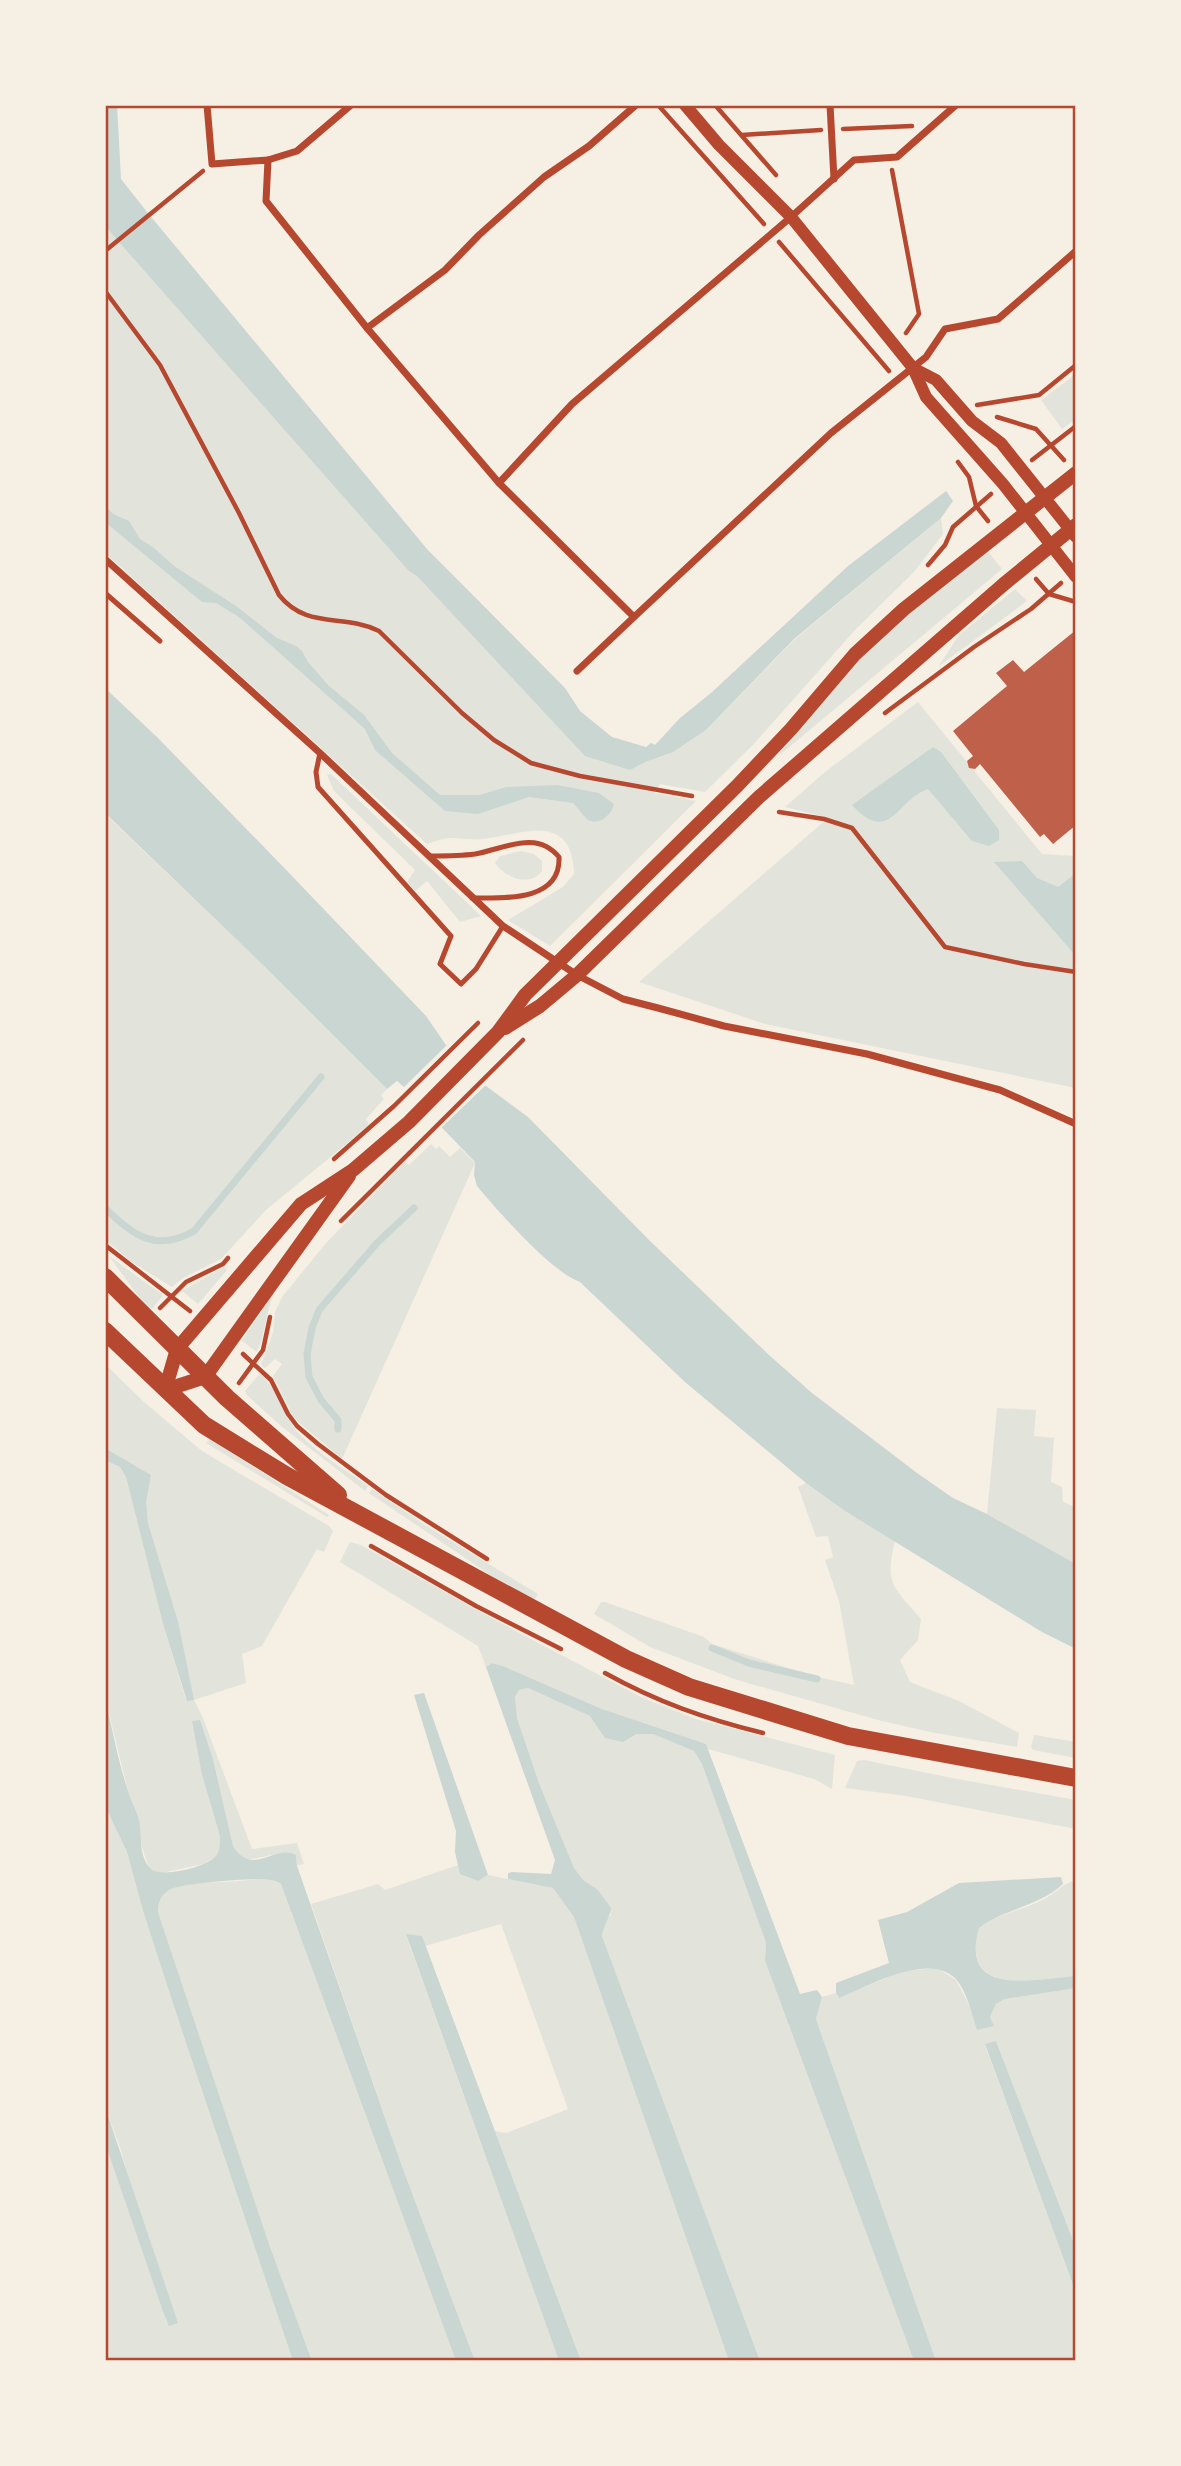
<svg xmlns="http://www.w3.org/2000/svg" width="1181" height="2466" font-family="'PT Sans',sans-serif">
	<rect width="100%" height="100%" fill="#f6efe4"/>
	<g fill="#e2e4dc">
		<path d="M105,190L549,706L647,761L706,730L796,638L941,518L943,534L914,572L855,630L753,745L705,792L660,784L654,793L696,801L550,946L508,920L563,887L574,874C572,810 522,835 482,839C471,840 459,838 448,838C442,839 433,842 427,844L105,553Z"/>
		<polygon points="1076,374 1076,419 1062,429 1041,400"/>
		<polygon points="986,549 1002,569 781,754 779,751 887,630"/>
		<polygon points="1015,589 1027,601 938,667 959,635"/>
		<polygon points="918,702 1042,854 1076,856 1076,1088 765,1024 639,982 828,818 785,807 825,772"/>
		<polygon points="331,774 481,916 460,922 427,881 415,891 407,882 415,870 334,791 327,775"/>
		<polygon points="105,814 264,966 387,1089 381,1095 384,1099 366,1119 369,1124 356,1136 266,1210 221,1259 183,1278 172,1287 130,1261 105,1239 109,1233 105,1229"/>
		<path d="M521,851L534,854L542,861V871C529,888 505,877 495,863L500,856Z"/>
		<polygon points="431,1144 436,1149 439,1146 450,1157 460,1148 475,1163 342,1459 302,1425 293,1416 273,1376 282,1364 275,1359 265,1368 261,1365 273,1333 275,1312 282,1297 326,1243 405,1162 409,1165"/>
		<polygon points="109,1256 163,1295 152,1309 144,1304"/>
		<polygon points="224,1267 227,1270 198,1304 182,1291"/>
		<path d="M273,1293L274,1294C265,1313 266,1333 257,1352L242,1341Z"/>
		<path d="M105,1364L144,1402L202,1451L329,1526L333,1531L324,1552L317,1549L262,1646L242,1654L246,1683L194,1700L203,1718L252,1849L297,1843L304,1864L297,1865L296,1855C280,1850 261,1859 244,1860L233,1846L213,1759L200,1720L202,1775L220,1836V1846L216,1857L203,1864L161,1873L152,1871L148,1865L139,1839V1819L128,1791L105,1697V1460L120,1467L126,1477L163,1624L186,1700L178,1621L148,1523L145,1502L151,1475L105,1448Z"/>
		<path d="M260,1373C276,1388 282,1411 295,1429C312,1450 346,1470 368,1486L365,1491L281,1426L247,1395L245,1391Z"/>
		<polygon points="997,1408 1036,1410 1034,1436 1054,1438 1051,1482 1062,1487 1063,1502 1076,1507 1076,1564 987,1514"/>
		<polygon points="210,1439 329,1515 327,1517 206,1443"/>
		<path d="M806,1483L845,1511L895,1541C884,1585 894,1587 921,1619L918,1640L900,1660L910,1682L959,1701L1019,1733L1017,1747L930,1732L878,1720L737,1680L650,1647L594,1614L601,1602H605L704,1637L712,1644L814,1676L854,1685L839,1601L825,1560L833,1557L828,1536L816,1537L798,1487Z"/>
		<polygon points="372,1489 425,1525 538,1594 532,1603 369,1493"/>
		<polygon points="350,1542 361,1545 484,1614 641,1697 696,1719 835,1755 832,1789 814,1779 708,1749 705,1744 602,1709 503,1666 492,1663 486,1667 478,1646 340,1562"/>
		<polygon points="528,1688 590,1716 623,1742 638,1734 653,1734 694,1751 702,1764 766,1943 765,1961 914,2361 760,2361 602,1936 604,1923 611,1914 597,1889 583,1881 574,1868 539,1783 517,1718 515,1697 519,1690"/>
		<polygon points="1034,1735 1076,1742 1076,1758 1033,1750 1031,1747"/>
		<polygon points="864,1760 952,1778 1076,1800 1076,1829 906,1796 845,1788 857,1761"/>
		<polygon points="105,1806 127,1852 143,1911 185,2040 293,2361 105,2361 105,2143 169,2326 120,2147 105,2107"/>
		<polygon points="458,1865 461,1874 478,1881 488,1875 553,1888 574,1917 729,2361 581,2361 495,2131 506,2133 568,2109 501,1924 425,1946 422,1936 406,1935 559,2361 475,2361 403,2169 311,1904 378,1884 385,1890"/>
		<path d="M260,1879L273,1880L281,1884L456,2361H312L270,2247L158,1912C158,1880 199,1883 221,1882C234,1882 247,1880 260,1879Z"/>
		<path d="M1076,1880V1976C1034,1979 960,1998 979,1928C998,1913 1022,1911 1044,1899C1056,1893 1062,1884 1076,1880Z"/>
		<polygon points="937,1968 956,1980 970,2007 993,2027 990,2017 996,2004 1004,1998 1076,1988 1076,2248 996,2041 985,2045 1076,2293 1076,2361 936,2361 816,2019 822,1997 836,1993 838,1997 904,1971"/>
	</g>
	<g fill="#c9d6d2">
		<polygon points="105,105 117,105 121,179 147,212 427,549 565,688 580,711 612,737 646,747 651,743 655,745 680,718 711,693 848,566 946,491 953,501 941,518 795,638 706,730 673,752 645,762 630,770 585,756 417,576 408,570 105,226"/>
		<path d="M105,506L113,514L129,521L140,539L154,548L174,566L236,606L277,638L296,646L302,651L308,662L328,685L364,715L392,753L440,795H480L506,787L557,785L599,793L614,804C612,814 600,826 588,820C583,816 578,808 573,803L529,797L478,814L445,811L375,750L365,729L239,617L216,603L202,602L105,522Z"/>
		<path d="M105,688L158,738L292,876L426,1016L446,1045L486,1086L528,1117L649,1240L769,1355L812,1393L917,1473L953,1498L987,1514L1076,1564V1649L1042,1632L845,1511L806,1483L685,1382L580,1282C551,1272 498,1211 477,1186L474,1175L475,1162L397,1081L387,1089L264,966L105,813Z"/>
		<path d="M933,747L941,752L999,830V840L989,846L972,841L928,789C896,800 890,846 852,805Z"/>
		<polygon points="1022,861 1037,878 1058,887 1076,873 1076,956 994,862"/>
		<polygon points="105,1448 151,1475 146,1502 148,1523 178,1621 194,1700 187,1701 163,1624 126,1477 120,1467 105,1460"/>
		<path d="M492,1663L503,1666L602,1709L706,1744L800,1994L817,1990L822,1997L816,2019L936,2361H914L765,1961L766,1943L702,1764L694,1751L653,1734H637L623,1742L605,1738L590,1716L528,1688L519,1690L515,1697L517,1718L539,1783L574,1868L584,1881L597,1889L611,1908C610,1917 604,1924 602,1936L760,2361H729L574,1917L553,1888L508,1879V1873L512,1872L551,1874L555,1860L486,1667Z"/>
		<polygon points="424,1693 488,1875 478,1881 460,1874 455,1852 456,1831 414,1695"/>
		<path d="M105,1697C112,1728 118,1761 128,1791C131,1800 135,1808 138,1816C143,1833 137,1853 150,1868C159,1879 206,1867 215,1857C220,1852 220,1843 220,1836L202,1775L192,1721L200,1720L213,1759L233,1846C253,1878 274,1843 296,1855L297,1866L403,2169L475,2361H456L281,1884C279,1883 275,1880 271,1880C258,1877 183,1883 171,1889C162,1894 158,1901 158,1912L270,2247L312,2361H293L185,2040L143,1911L127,1852L105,1806Z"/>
		<path d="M1061,1877L1063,1884C1038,1907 1005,1908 979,1928C959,1998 1034,1979 1076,1976V1988L1004,1999L996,2004L990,2017L994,2026L977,2030C972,2014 967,1992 956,1979C929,1951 868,1986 839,1998L836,1993V1983L889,1963L878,1920L907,1912L959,1883Z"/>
		<polygon points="406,1934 422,1936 581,2361 559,2361"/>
		<polygon points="996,2041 1076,2248 1076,2293 985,2044"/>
		<polygon points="105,2107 178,2323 169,2326 164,2314 105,2143"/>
	</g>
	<polygon fill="#f6efe4" points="449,1043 488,1083 439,1130 397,1085 389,1092 386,1092 397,1081 404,1087"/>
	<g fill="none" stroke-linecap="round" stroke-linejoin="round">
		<g stroke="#c9d6d2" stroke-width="7">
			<path d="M105,1208C132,1235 156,1253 194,1231L321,1077"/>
			<polyline points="338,1429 338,1420 321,1400 309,1377 307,1354 312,1328 319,1310 377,1243 414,1208"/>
			<polyline points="712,1648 749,1663 817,1679"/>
		</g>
	</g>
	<polygon fill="#bf614a" points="1076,630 1076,825 1053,844 1044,834 1040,837 980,764 975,769 969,768 967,761 973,756 953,731 1007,686 996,673 1013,660 1024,672"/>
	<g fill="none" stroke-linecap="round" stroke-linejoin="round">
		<g stroke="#b5482f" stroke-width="4.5">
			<polyline points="658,105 764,224"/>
			<polyline points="715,105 776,175"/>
			<polyline points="843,129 912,126"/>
			<polyline points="742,135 821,130"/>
			<polyline points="892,170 919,314 906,333"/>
			<polyline points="779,242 889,371"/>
			<polyline points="105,251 203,171"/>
			<path d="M105,291L160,365L239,513L279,595C307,630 343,613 379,631L462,713L494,740L531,763L580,776L692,796"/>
			<polyline points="977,405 1039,395 1076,365"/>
			<polyline points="997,417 1036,429 1064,460"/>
			<polyline points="1032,460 1076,426"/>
			<polyline points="958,462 969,477 976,506 988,521"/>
			<polyline points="928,565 945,545 953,527 991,494"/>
			<polyline points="1036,579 1049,594 1076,602"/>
			<polyline points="885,713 974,647 1031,609 1061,583"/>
			<polyline points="779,812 824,819 852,828 945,947 1024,964 1076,972"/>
			<polyline points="334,1159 394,1106 478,1023"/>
			<polyline points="341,1221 523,1040"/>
			<polyline points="105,1245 190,1311"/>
			<polyline points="160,1308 186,1282 223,1264 228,1258"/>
			<polyline points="243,1354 271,1380 288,1414 297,1426 318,1444 386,1495 487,1559"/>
			<polyline points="239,1383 263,1350 270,1317"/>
			<polyline points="371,1546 476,1606 561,1649"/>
			<path d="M605,1673C657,1702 706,1719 763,1733"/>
		</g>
		<g stroke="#b5482f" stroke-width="5">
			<polyline points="105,593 160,641"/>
			<polyline points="320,753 316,772 318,787 451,936 440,964 461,984 476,969 503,926"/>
			<path d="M430,856C445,856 460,856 475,854C504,849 536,829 559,857C561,902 503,898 472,898"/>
		</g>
		<g stroke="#b5482f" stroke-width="7">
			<polyline points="207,105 212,164 268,160 266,201 367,328 499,483 634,617 831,433 926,357 945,329 998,319 1076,251"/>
			<polyline points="830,105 834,179"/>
			<polyline points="268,160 297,151 351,105"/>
			<polyline points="367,328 445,270 479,235 544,177 589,146 636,105"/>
			<polyline points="499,483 572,404 791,217 854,160 897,157 956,105"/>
			<polyline points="105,559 320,753 503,926 577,975 623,999 658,1008 724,1026 867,1054 1000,1090 1076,1124"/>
			<polyline points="577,671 634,617"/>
		</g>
		<g stroke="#b5482f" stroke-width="12">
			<polyline points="685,105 719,145 791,217 913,368 926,397 1003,484 1076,577"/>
			<polyline points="913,368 936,380 972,421 1001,443 1076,537"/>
		</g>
		<g stroke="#b5482f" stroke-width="14">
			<polyline points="505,1028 540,1006 577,975 759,797 1004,584 1076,525"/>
			<polyline points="165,1390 177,1349 301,1204 353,1170 409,1122 498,1032 525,995 737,786 791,729 855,654 904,609 1076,473"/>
			<polyline points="165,1390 205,1377 349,1176"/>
		</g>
		<g stroke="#b5482f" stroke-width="18">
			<polyline points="105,1277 227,1398 338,1495"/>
			<polyline points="105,1331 204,1425 287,1476 626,1659 689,1687 848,1736 1076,1778"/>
		</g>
	</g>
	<rect width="1181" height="2466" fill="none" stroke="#f6efe4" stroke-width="214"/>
	<rect x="107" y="107" width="967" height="2252" fill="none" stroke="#b5482f" stroke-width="2.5"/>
</svg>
